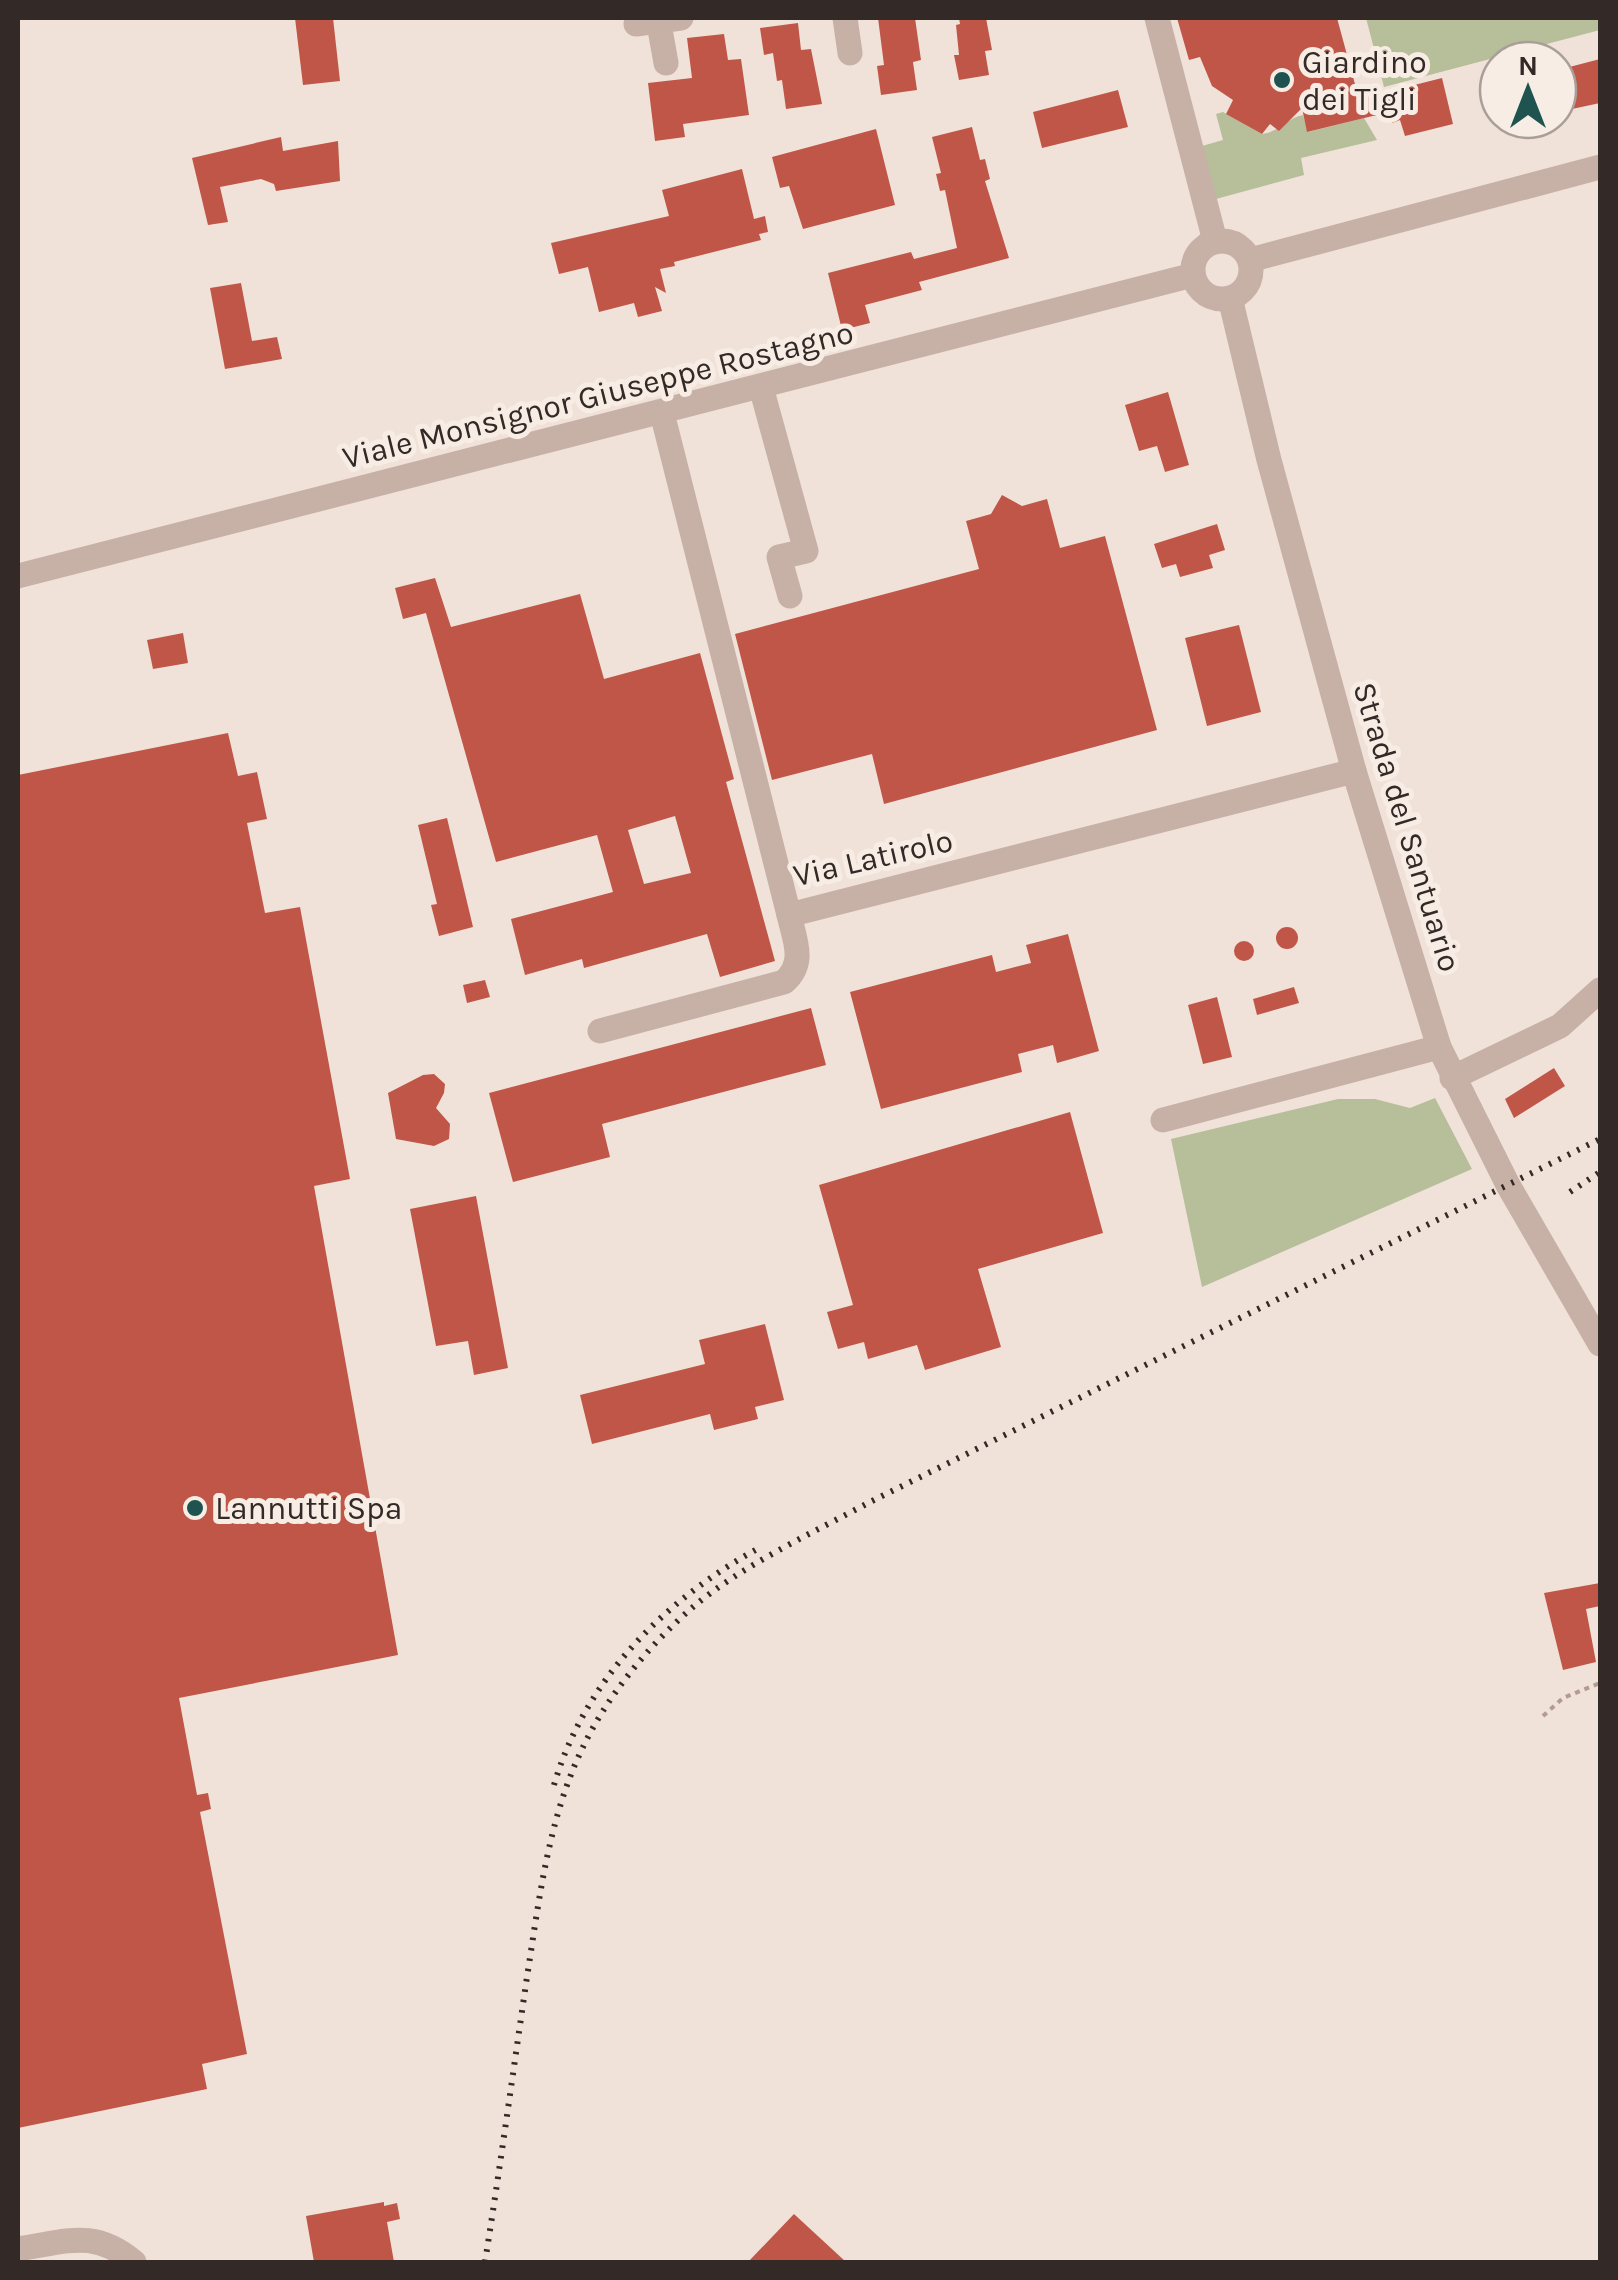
<svg xmlns="http://www.w3.org/2000/svg" width="1618" height="2280" font-family="Karla,sans-serif">
	<rect width="100%" height="100%" fill="#f0e2d9"/>
	<g fill="#b6be9a">
		<polygon points="1366,18 1600,18 1600,30 1384,87"/>
		<path d="M1223,112L1262,134C1281,131 1287,118 1303,115L1308,132L1364,118L1377,140L1301,158L1304,175L1216,199L1202,146L1223,140L1216,114Z"/>
		<polygon points="1435,1098 1472,1169 1202,1287 1171,1139 1338,1099 1375,1099 1410,1108"/>
	</g>
	<g fill="#c05647" fill-rule="evenodd">
		<polygon points="295,18 333,18 340,81 303,85"/>
		<polygon points="878,18 915,18 921,60 913,62 917,90 881,95 877,66 884,65"/>
		<polygon points="959,18 986,18 992,50 985,51 989,75 959,80 954,55 959,55 956,25 960,24"/>
		<polygon points="1177,18 1337,18 1359,99 1442,78 1453,124 1405,136 1400,120 1392,123 1389,112 1307,132 1302,108 1279,131 1270,124 1262,134 1226,114 1233,100 1212,86 1200,57 1189,60"/>
		<polygon points="798,23 801,50 811,49 822,104 786,109 782,80 777,81 773,53 764,55 760,28"/>
		<polygon points="724,34 728,60 741,59 749,115 683,124 685,137 655,141 648,83 692,78 687,38"/>
		<polygon points="1600,59 1600,103 1558,112 1558,70"/>
		<polygon points="1118,90 1128,127 1042,148 1033,112"/>
		<polygon points="972,127 980,160 985,159 990,179 985,181 1009,258 919,282 922,290 865,305 870,323 842,330 828,273 911,252 914,259 957,248 945,190 940,191 936,174 941,173 932,137"/>
		<polygon points="876,129 895,205 803,229 789,186 780,188 772,157"/>
		<polygon points="281,137 283,151 338,141 340,181 276,191 274,184 261,179 220,187 228,222 208,225 192,158"/>
		<polygon points="742,169 754,219 765,216 768,232 759,234 761,240 674,262 675,266 660,269 666,293 655,287 662,311 638,317 634,303 599,312 588,267 559,274 551,243 669,216 662,190"/>
		<polygon points="241,283 252,341 277,337 282,359 225,369 210,288"/>
		<polygon points="1168,392 1189,465 1165,472 1157,446 1139,451 1125,405"/>
		<polygon points="1002,495 1022,506 1047,499 1060,548 1105,536 1157,730 884,804 872,754 772,780 735,634 979,569 966,521 991,514"/>
		<polygon points="1217,524 1225,550 1209,555 1213,568 1180,577 1176,564 1162,568 1154,544"/>
		<path d="M435,578L451,627L580,594L604,679L700,653L734,779L726,782L775,961L720,977L707,934L584,968L582,959L525,975L511,919L613,892L597,835L496,862L427,617L426,613L403,619L395,588ZM675,816L691,873L644,884L628,830Z"/>
		<polygon points="1239,625 1261,712 1207,726 1185,638"/>
		<polygon points="183,633 188,663 153,669 147,640"/>
		<polygon points="228,733 238,776 257,772 267,819 247,823 265,913 300,907 350,1179 314,1186 398,1655 179,1698 197,1795 208,1793 211,1809 200,1812 247,2054 202,2064 207,2089 18,2128 18,775"/>
		<polygon points="447,818 473,927 439,936 431,905 437,904 418,825"/>
		<circle cx="1287" cy="938" r="11"/>
		<polygon points="1068,934 1099,1051 1057,1063 1053,1045 1018,1054 1022,1072 881,1109 850,992 992,955 996,972 1031,963 1026,945"/>
		<circle cx="1244" cy="951" r="10"/>
		<polygon points="485,980 490,997 467,1003 463,985"/>
		<polygon points="1294,987 1299,1003 1257,1015 1253,999"/>
		<polygon points="1217,997 1232,1057 1203,1064 1188,1005"/>
		<polygon points="811,1008 826,1065 602,1124 610,1157 513,1182 489,1093"/>
		<polygon points="1554,1068 1565,1086 1514,1118 1505,1099"/>
		<polygon points="434,1074 445,1084 444,1093 436,1108 450,1124 449,1139 434,1146 396,1139 388,1093 423,1075"/>
		<polygon points="1070,1112 1103,1233 978,1269 1001,1347 925,1370 917,1345 868,1359 864,1342 838,1349 827,1312 853,1305 819,1185"/>
		<polygon points="476,1196 508,1368 474,1375 468,1341 436,1346 410,1209"/>
		<polygon points="765,1324 784,1400 755,1407 758,1419 714,1430 710,1414 592,1444 580,1395 705,1364 699,1340"/>
		<polygon points="1600,1583 1600,1606 1586,1609 1596,1662 1563,1670 1544,1593"/>
		<polygon points="384,2202 384,2206 397,2203 400,2219 387,2222 394,2262 314,2262 306,2216"/>
		<polygon points="794,2214 846,2262 748,2262"/>
	</g>
	<g fill="none" stroke-linecap="round" stroke-linejoin="round">
		<polyline stroke="#b39b90" stroke-width="4" stroke-dasharray="5 5" stroke-linecap="butt" points="1543,1716 1563,1698 1600,1683"/>
		<g stroke="#c7b1a6" stroke-width="25">
			<polyline points="658,18 666,63"/>
			<polyline points="845,18 850,53"/>
			<polyline points="1157,18 1215,241"/>
			<polyline points="636,24 681,18"/>
			<circle cx="1222" cy="270" r="29"/>
			<polyline points="1250,260 1600,167"/>
			<polyline points="1230,298 1269,460 1354,771 1439,1047 1508,1185 1600,1344"/>
			<polyline points="761,387 806,551 779,557 790,596"/>
			<polyline points="662,413 789,915 1354,771"/>
			<polyline points="18,576 1193,275"/>
			<path d="M600,1031L784,982C806,963 795,941 789,915"/>
			<polyline points="1452,1078 1560,1026 1600,990"/>
			<polyline points="1163,1120 1439,1047"/>
			<path d="M18,2249C67,2242 93,2228 134,2262"/>
		</g>
		<g stroke="#332926" stroke-width="6" stroke-dasharray="2.5 8" stroke-linecap="butt">
			<polyline points="1570,1192 1600,1172"/>
			<path d="M554,1785C585,1679 666,1598 761,1547"/>
			<path d="M485,2262C500,2168 513,2072 527,1977C539,1901 548,1820 582,1749C607,1696 649,1645 693,1607C741,1566 814,1532 870,1502L1600,1139"/>
		</g>
	</g>
	<g fill="#1e5350" stroke="#f8ede5" stroke-width="4">
		<circle cx="1282" cy="80" r="10"/>
		<circle cx="195" cy="1508" r="10"/>
	</g>
	<g text-anchor="middle" dominant-baseline="central" stroke-width="10" stroke-linejoin="round" paint-order="stroke">
		<g font-size="32" fill="#332926" stroke="#f8ede5" text-anchor="start">
			<text x="1302" y="62">Giardino<tspan x="1302" dy="37">dei Tigli</tspan></text>
			<text x="215" y="1508">Lannutti Spa</text>
		</g>
		<g font-size="32" fill="#332926" stroke="#f8ede5">
			<text transform="translate(598 395) rotate(-14)">Viale Monsignor Giuseppe Rostagno</text>
			<text transform="translate(1407 827) rotate(73)">Strada del Santuario</text>
			<text transform="translate(873 858) rotate(-13)">Via Latirolo</text>
		</g>
	</g>
	<rect width="1618" height="2280" fill="none" stroke="#332926" stroke-width="40"/>
	<g transform="translate(1528 90)"><circle r="48" fill="#f8ede5" stroke="#a99f99" stroke-width="2.5"/>
	<path d="M0-8L18 38L0 25L-18 38Z" fill="#1e5350"/>
	<text y="-15" font-size="28" font-weight="bold" text-anchor="middle" fill="#332926">N</text>
	</g>
</svg>
